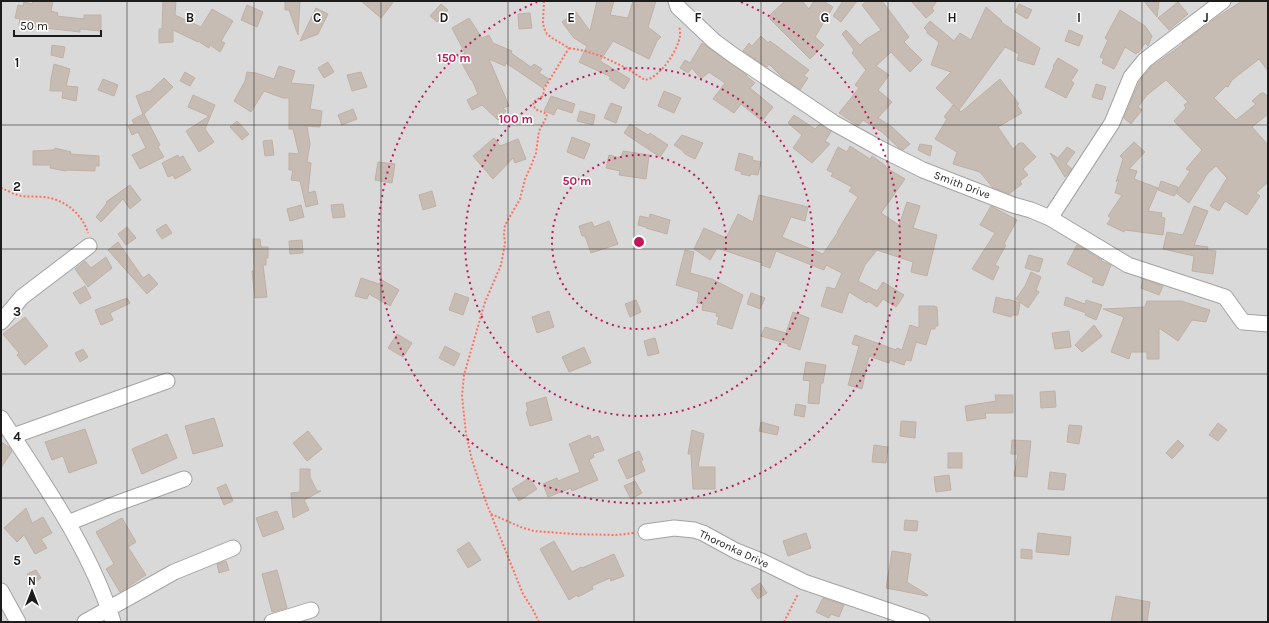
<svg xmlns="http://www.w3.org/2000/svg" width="1269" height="623" font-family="Karla,sans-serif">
	<rect width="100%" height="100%" fill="#eeeae1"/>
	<rect fill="#dad9d9" x="1" y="1" width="1267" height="621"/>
	<g fill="#c6bcb4" stroke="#c0b0a3">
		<polygon points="33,1 53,1 51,11 58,13 57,16 84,19 84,15 101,15 101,31 80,29 80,32 19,25 20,19 15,18 18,5 23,6 24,2 32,4"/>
		<polygon points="163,1 176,1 175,15 201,27 212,9 233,21 221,41 225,43 220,52 210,45 209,48 198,41 198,42 173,30 173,42 159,43 159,29 162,29"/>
		<polygon points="285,1 300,1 298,35 289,10 285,10"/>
		<polygon points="361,1 394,1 381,18"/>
		<polygon points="597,1 614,1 610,15 628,18 633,1 656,1 648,27 661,37 657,41 649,59 613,41 600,61 630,79 624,89 609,79 611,77 579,62 587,46 574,38 562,22 576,12 590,31"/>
		<polygon points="785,1 802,1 809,9 814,1 823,1 833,7 815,37 824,45 810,59 770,19 770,15"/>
		<polygon points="843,1 857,1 841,22 833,16"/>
		<polygon points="867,1 882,1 909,37 904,42 922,60 910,72 891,52 876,66 889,75 878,90 892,102 878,118 892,127 910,144 903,150 899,148 882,132 863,120 858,126 839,113 859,88 855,85 866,70 852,53 854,50 842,34 846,30 860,45 865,40 881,30 862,5"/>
		<polygon points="911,1 937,1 932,8 934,11 926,18"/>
		<polygon points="1144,1 1159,1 1157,17"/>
		<polygon points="1242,1 1268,1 1268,71 1259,59 1232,80 1228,87 1226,86 1214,98 1236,120 1256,104 1252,101 1261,93 1264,93 1268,97 1268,114 1252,127 1268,145 1268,182 1256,193 1260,196 1247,215 1225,201 1219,211 1210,206 1227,178 1216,166 1208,173 1189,203 1176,193 1174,196 1158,190 1161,181 1178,187 1176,192 1190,171 1186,169 1202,150 1174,121 1186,108 1184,105 1188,102 1166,80 1147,95 1138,107 1142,110 1131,124 1124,118 1139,82 1151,67 1183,44 1182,43 1216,18"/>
		<polygon points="1178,2 1188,14 1169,30 1158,18"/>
		<polygon points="441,4 448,10 437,22 430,16"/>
		<polygon points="1019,4 1032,10 1027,19 1015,12"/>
		<polygon points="247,5 263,12 257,27 241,20"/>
		<polygon points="986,7 1002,21 1001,22 1040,48 1034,65 1017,60 1019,54 1005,47 959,110 936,88 951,72 931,65 939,42 927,33 927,31 924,28 930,21 954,41 960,33 971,40"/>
		<polygon points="316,8 328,14 318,34 300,41"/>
		<polygon points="1120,10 1145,26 1152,36 1148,46 1145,43 1138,53 1137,52 1136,54 1125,47 1114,69 1102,63 1104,59 1100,57 1108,40 1105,38"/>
		<polygon points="530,13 532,28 519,29 518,14"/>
		<polygon points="469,18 482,38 489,35 493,43 512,51 511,53 531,67 534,64 542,69 539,73 549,79 543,88 506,63 505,66 489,59 509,106 503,108 506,111 498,120 482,105 472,110 467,100 478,94 472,80 471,80 458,56 465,53 452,28"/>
		<polygon points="1069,30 1083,36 1079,46 1065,41"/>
		<polygon points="761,36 768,43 770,41 809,70 804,76 808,78 800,90 781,76 769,64 767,67 743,51 749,43 752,46"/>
		<polygon points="702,43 747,75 746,76 755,83 750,88 773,107 762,121 741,104 734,113 713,99 725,83 709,72 701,79 692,68 688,73 680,68 685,60 690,63"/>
		<polygon points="52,45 65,47 63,58 51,55"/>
		<polygon points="1058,58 1078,70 1071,81 1074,83 1066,98 1045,87 1054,67 1053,66"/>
		<polygon points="328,62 334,72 324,78 318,68"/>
		<polygon points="54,64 70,69 66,86 78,87 76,101 62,98 63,91 50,91 51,79"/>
		<polygon points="279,66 295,71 291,83 314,85 310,109 322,111 320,127 307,126 310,144 307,162 311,163 308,193 315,191 318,204 306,207 300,181 291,180 293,170 289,170 289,153 299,154 293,129 289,129 289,98 283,98 264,91 251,112 234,101 245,81 247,72 256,73 274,79"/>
		<polygon points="185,72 195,78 190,86 180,81"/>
		<polygon points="361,72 367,87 352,91 347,75"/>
		<polygon points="164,78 173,87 144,114 160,145 158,147 164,157 140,169 132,155 146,148 138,132 132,135 128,126 134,124 132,120 143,114 136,96 148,91 149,92"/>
		<polygon points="103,79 118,85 114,96 98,90"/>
		<polygon points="1000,79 1019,104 1017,105 1022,113 998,127 1013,149 1019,143 1023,143 1036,157 1023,169 1028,175 1020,181 1022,184 1009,194 993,188 980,172 953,164 957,152 935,139 947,119 944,117 953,105 961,112"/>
		<polygon points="1096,84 1106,87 1102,100 1092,97"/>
		<polygon points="664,91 681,98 674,113 658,106"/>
		<polygon points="193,95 215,105 205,129 214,142 199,152 186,131 209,116 188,107"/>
		<polygon points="551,96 575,104 572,113 557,108 554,115 544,111"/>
		<polygon points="611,103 622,107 616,123 604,118"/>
		<polygon points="353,109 357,119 342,125 338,115"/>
		<polygon points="580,111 595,115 593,125 577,121"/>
		<polygon points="794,115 815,129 820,124 831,132 825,141 830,144 812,163 793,148 802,135 788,123"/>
		<polygon points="237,121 249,134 242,140 230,127"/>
		<polygon points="630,124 648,135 650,133 668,145 660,157 624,133"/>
		<polygon points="682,135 703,143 695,159 685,154 682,150 674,145"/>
		<polygon points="572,137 590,144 584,159 567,152"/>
		<polygon points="494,138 500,146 518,139 526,159 515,163 513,158 493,179 473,156"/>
		<polygon points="272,140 274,155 265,156 263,141"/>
		<polygon points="1134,142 1145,152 1129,169 1137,171 1134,179 1158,188 1148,211 1162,213 1161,217 1165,218 1163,235 1125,230 1124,232 1107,224 1111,218 1108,216 1122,195 1115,193 1119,179 1116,182 1123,159 1120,156"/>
		<polygon points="920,144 932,146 930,156 918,150"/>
		<polygon points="850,146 870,159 872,156 886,166 885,167 905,179 881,213 899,225 907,202 920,206 913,228 937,235 927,276 911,272 913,262 877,250 865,265 858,281 877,291 883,282 904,295 896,307 883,299 877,307 868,301 867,303 849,292 842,313 821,306 827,287 835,289 842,273 826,265 824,270 776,251 770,268 761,265 762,263 717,248 710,260 694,249 704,228 726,238 738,214 753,222 759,195 808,207 805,221 791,217 782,237 823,254 838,232 837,232 858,197 849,191 852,187 831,176 833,173 827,170 838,147 847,152"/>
		<polygon points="1067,147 1075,152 1066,164 1072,169 1065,177 1050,153 1058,158"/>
		<polygon points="55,148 71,152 70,154 99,156 99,166 95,166 95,171 67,170 66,171 50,168 51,165 33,165 33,151 54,150"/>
		<polygon points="623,151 649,155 646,179 619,175 620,171 606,168 609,155 621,158"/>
		<polygon points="739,153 753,157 752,160 761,162 758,175 751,174 750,176 741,174 742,172 735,170"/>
		<polygon points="178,155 179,158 183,156 191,170 175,179 173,175 168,177 162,163"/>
		<polygon points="378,162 395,164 392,183 375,180"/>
		<polygon points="130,185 141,200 130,209 123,199 101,222 96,217 107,203 106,202"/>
		<polygon points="432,191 436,206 423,210 419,195"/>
		<polygon points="343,204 345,217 333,218 331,205"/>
		<polygon points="301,205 304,217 290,221 287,209"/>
		<polygon points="991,206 1017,220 1004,244 1006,245 995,265 999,267 993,280 972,269 995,233 980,225"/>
		<polygon points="1194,206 1208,211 1194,245 1208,247 1207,250 1216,251 1213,274 1192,271 1194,256 1163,249 1167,232 1183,235"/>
		<polygon points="650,214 670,220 667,234 646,228 646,227 638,225 640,216 649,218"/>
		<polygon points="609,221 618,244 591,253 585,236 582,236 579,226 592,222 594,227"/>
		<polygon points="166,224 172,233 162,239 156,230"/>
		<polygon points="127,227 136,238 126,245 118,234"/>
		<polygon points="253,239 260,239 261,247 268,247 268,258 266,258 266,265 263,265 267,297 255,298 252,271 254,271"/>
		<polygon points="302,240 303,253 290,254 289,241"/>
		<polygon points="118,242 143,278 149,274 158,284 147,294 108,250"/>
		<polygon points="1077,245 1102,260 1101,261 1111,265 1103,286 1092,282 1094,278 1067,264"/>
		<polygon points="685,250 694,252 690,273 712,279 743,295 732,329 717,324 719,317 716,316 717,313 702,310 703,304 697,303 699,292 676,285"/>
		<polygon points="1029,255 1043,259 1039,272 1025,268"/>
		<polygon points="106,257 112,268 88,287 75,269 85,261 91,268"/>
		<polygon points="1031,272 1041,277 1036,290 1039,292 1028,308 1016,299 1025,286"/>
		<polygon points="361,278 379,284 382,280 399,290 390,306 369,294 367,299 355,296"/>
		<polygon points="1143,279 1163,286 1159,295 1141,288"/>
		<polygon points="85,286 91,298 80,304 73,293"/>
		<polygon points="455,293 469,298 463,315 449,310"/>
		<polygon points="751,293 765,298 760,309 747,304"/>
		<polygon points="996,297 1007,300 1008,299 1020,303 1018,315 1012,315 1011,317 993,312"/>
		<polygon points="1066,297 1085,304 1086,300 1102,305 1096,320 1085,315 1086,313 1064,305"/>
		<polygon points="127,298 130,303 110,313 113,320 101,325 95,310"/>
		<polygon points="636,300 641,312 630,317 625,304"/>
		<polygon points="1147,301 1181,301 1210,310 1206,322 1192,320 1178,341 1159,328 1159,359 1147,359 1147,352 1131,352 1129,359 1111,352 1124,317 1103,309 1145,307"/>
		<polygon points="919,306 935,306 935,307 937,307 938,326 935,326 935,329 931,329 926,345 916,342 911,361 906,360 904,365 890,360 889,363 869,356 862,389 848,385 859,346 852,344 855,335 896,350 897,348 902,350 910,325 919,328"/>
		<polygon points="549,311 554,327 537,333 532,317"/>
		<polygon points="793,312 809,318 800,350 788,346 788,344 761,336 765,327 786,333"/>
		<polygon points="25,317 48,346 25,365 17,355 19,353 3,334"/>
		<polygon points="1094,325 1102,336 1082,352 1075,345"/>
		<polygon points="1069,331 1071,347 1055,349 1052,333"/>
		<polygon points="397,334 412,343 403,357 388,348"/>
		<polygon points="655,338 659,353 648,356 644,341"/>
		<polygon points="445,346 460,354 454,366 439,358"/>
		<polygon points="584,347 591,363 569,372 562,357"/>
		<polygon points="83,349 88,357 80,362 75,353"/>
		<polygon points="806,362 826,365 823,383 821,383 819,404 808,403 810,381 803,380"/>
		<polygon points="1055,391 1056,407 1041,408 1040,392"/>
		<polygon points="995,395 1013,395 1013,413 985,413 986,418 967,421 965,406 996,401"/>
		<polygon points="546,397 552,420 530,426 526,412 528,411 526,403"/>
		<polygon points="796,404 806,406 804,417 794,415"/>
		<polygon points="214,418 223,446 193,454 185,426"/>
		<polygon points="901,421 916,422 915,438 900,436"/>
		<polygon points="761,422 779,427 777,435 759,431"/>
		<polygon points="1218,423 1227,430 1218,441 1209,435"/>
		<polygon points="1069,425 1082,426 1079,444 1067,442"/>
		<polygon points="85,429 97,463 69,473 63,456 52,460 45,442"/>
		<polygon points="692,430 704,434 698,467 715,467 715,489 693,489 691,454 688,454"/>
		<polygon points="308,431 322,449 307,461 293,443"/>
		<polygon points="167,434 177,458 142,474 132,449"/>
		<polygon points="590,435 591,439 598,436 604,450 593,454 594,457 589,460 598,480 572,491 571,488 548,497 543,484 557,478 558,481 580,472 569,444"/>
		<polygon points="1012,440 1031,441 1027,477 1014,476 1018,454 1011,454"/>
		<polygon points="1178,440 1184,446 1172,459 1166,453"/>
		<polygon points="1,442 9,447 12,451 1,468"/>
		<polygon points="874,445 888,447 886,463 872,462"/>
		<polygon points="639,451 643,460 641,461 645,471 627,479 618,460"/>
		<rect x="948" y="453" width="14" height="15"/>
		<polygon points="300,469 310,469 310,477 317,491 321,491 304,500 309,510 293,518 291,493 300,492"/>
		<polygon points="1050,472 1066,474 1064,490 1048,489"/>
		<polygon points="949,475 951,490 936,492 934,477"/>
		<polygon points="529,478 537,489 519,501 512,489"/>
		<polygon points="635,481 642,493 631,499 624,486"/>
		<polygon points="226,484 233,501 224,505 217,488"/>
		<polygon points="26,508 32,523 43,517 52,533 41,539 47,548 35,554 24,535 17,542 4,528"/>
		<polygon points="277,511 284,529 263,537 256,518"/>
		<polygon points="122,518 136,542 128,547 146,575 120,592 106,569 114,564 96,532"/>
		<polygon points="905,520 918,521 917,531 904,530"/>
		<polygon points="806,533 811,548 788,556 783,541"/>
		<polygon points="1038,533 1071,537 1069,555 1036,552"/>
		<polygon points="554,541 572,572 581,567 582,568 614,554 624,576 611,581 610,578 592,586 593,589 578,597 577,595 569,600 540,549"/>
		<polygon points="469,542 481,560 468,568 457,550"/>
		<polygon points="1021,549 1032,550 1032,559 1021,558"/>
		<polygon points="892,551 911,554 907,582 928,595 927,596 886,588"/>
		<polygon points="226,561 229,570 219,573 217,564"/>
		<polygon points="36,570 41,578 32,583 27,574"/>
		<polygon points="277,570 287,608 272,612 262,574"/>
		<polygon points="760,583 767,593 758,599 751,589"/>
		<polygon points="1116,596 1150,602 1147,622 1111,622"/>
		<polygon points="823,598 844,605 839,617 831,614 829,618 816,612"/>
	</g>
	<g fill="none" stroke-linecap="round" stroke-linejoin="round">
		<defs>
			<g id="minor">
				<polyline points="676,1 678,7 714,41 733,55 834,123 881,149 923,170 1013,205 1031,210 1050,218 1128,265 1225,297 1243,322 1268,324"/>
				<polyline points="1050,218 1112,123 1131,77 1145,60 1223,1"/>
				<polyline points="1,322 22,297 89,246"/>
				<path d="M1,418C43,483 90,548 113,622"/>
				<polyline points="13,436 167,381"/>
				<polyline points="68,523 110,506 184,479"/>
				<polyline points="646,532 674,528 694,530 703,533 736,551 761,561 804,582 922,622"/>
				<polyline points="1,591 18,622"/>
				<polyline points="85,622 174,572 233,548"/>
				<polyline points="272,622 311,610"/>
			</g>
		</defs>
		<use href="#minor" stroke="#a3a3a3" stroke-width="17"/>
		<g stroke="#ff7261" stroke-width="2" stroke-dasharray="2 2" stroke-linecap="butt">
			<path d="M544,1L543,22L544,28L547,34L552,38L569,48L585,51L601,56L626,68L645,80C660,78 678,50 680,36C680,33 680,29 679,26"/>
			<path d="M1,188C7,190 15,195 22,196C31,197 41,196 50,198C68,202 83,216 88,233"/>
			<polyline points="491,514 523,528 534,531 573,534 616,535 634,533"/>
			<polyline points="539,622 532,608 523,594 486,502 472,460 466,434 462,396 464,375 485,302 501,265 505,243 504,234 505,225 520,199 525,179 531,166 536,153 539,131 546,118 547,114 535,109 533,102 543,96 544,89 569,48"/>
			<polyline points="784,622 798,594"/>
		</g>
		<use href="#minor" stroke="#fff" stroke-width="15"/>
	</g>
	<path fill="none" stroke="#1c1c1c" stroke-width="1" stroke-opacity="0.55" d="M127,1V622M254,1V622M381,1V622M508,1V622M634,1V622M761,1V622M888,1V622M1015,1V622M1142,1V622M1,125H1268M1,249H1268M1,374H1268M1,498H1268"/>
	<g fill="none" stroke="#c2185b" stroke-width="2" stroke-dasharray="2 4">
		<circle cx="639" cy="242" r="87"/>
		<circle cx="639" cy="242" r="174"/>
		<path d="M741 2A261 261 0 1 1 537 2"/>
	</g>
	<g text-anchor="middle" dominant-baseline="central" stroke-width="3" stroke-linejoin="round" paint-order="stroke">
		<g font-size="11" fill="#1c1c1c" stroke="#fff">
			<text transform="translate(962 185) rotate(21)">Smith Drive</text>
			<text transform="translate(734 549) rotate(25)">Thoronka Drive</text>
		</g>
	</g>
	<g font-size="13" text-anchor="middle" font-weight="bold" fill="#1c1c1c" stroke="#fff" stroke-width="3" stroke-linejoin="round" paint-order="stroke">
		<text x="190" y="22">B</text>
		<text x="317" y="22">C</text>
		<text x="444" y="22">D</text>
		<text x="571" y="22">E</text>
		<text x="698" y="22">F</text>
		<text x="825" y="22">G</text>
		<text x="952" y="22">H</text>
		<text x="1079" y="22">I</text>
		<text x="1206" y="22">J</text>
		<text x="17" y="67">1</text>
		<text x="17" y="191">2</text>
		<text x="17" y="316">3</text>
		<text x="17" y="441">4</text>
		<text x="17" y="565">5</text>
	</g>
	<circle cx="639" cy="242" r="6" fill="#c2185b" stroke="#fff" stroke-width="2"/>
	<g font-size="12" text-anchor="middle" font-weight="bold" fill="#c2185b" stroke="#fff" stroke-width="3" stroke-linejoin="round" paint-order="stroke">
		<text x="454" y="62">150 m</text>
		<text x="516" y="123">100 m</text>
		<text x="577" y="185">50 m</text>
	</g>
	<rect width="1269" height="623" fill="none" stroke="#1c1c1c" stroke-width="4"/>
	<g transform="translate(32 591)" stroke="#ffffff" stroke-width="3" paint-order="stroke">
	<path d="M0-3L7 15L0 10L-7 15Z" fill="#1c1c1c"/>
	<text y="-6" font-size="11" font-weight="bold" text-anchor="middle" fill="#1c1c1c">N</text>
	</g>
	<path d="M14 30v6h87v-6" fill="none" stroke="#1c1c1c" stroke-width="2"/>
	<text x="20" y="30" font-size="12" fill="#1c1c1c" stroke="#ffffff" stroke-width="3" paint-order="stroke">50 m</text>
</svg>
